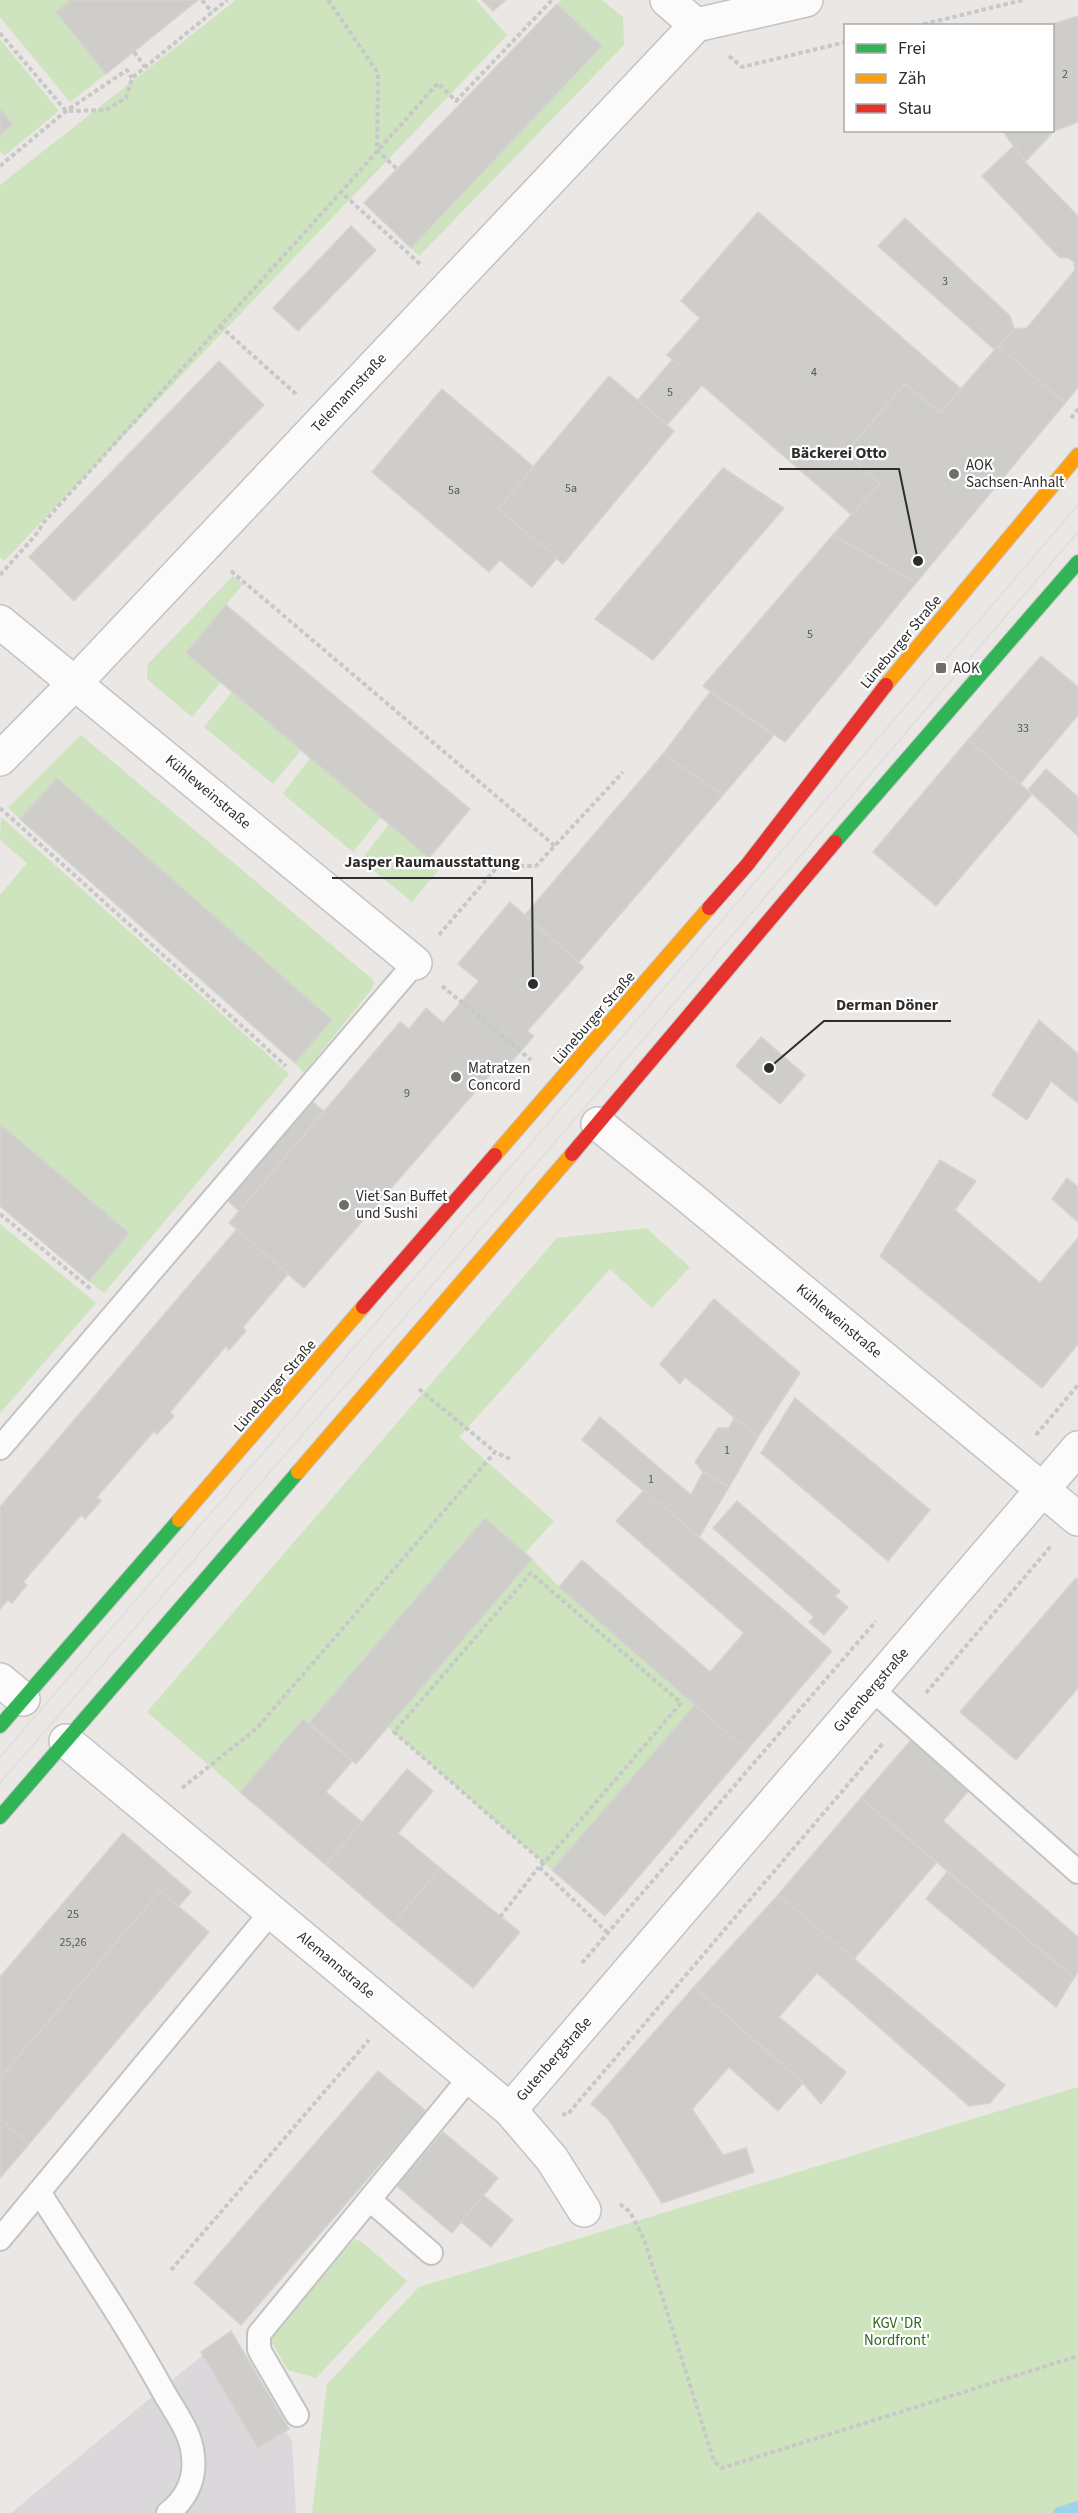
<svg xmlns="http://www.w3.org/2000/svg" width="1078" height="2513" font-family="'Source Sans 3',sans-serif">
	<rect width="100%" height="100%" fill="#eae7e4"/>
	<polygon fill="#dbd8db" points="222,2339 292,2441 296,2513 11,2513"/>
	<g fill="#cde4be">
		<polygon points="0,0 71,0 56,12 106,74 70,102 0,17"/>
		<polygon points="236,0 476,0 507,35 4,561 0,557 0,185"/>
		<polygon points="561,0 602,0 623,17 624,45 419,256 411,248 602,47 557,4"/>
		<polygon points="0,39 59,111 4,156 0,151 0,135 13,124 0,109"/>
		<polygon points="233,576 243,584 186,653 221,682 192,717 147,679 148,664"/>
		<polygon points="232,692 301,750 273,784 204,727"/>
		<polygon points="81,735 372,979 374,983 371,990 304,1073 295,1063 332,1020 57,778 20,819 8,808"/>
		<polygon points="310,758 381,817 353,852 283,794"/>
		<polygon points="1,817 289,1074 104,1293 89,1281 129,1233 0,1125 0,895 27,863 0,840"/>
		<polygon points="389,824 440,868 412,902 361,860"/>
		<polygon points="0,1224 96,1303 0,1413"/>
		<polygon points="646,1228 690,1267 652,1308 610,1269 459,1437 554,1521 525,1553 485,1519 309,1723 303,1719 240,1792 147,1712 557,1238"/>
		<polygon points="532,1559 559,1587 695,1705 552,1870 388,1727"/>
		<polygon points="1078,2087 1078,2513 312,2513 327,2384 419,2287"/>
		<polygon points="355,2239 362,2242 407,2281 316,2378 288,2370 272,2343 272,2335"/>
	</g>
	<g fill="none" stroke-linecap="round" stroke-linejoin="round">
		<polyline stroke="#9ad5e9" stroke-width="12" points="1059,2513 1078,2507"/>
	</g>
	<g fill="#cfcdca" stroke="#d5d3cf" stroke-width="1.5">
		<polygon points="71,0 198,0 106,74 56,12"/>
		<polygon points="482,0 506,0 493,11"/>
		<polygon points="557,4 602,46 411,248 364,203"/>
		<polygon points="1078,16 1078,122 1054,131 1025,162 1002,130 1052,130 1052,26 1047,26"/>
		<polygon points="0,109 13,124 0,135"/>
		<polygon points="1014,146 1025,162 1078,216 1078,387 1065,403 998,346 1014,329 1027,328 1075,270 1074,262 1068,258 1059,257 982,176"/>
		<polygon points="758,212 961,389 940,413 905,384 845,453 880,483 852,515 667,355 700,318 681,301"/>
		<polygon points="905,218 1010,316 1014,329 995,350 878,246"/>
		<polygon points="351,226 376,250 298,331 273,308"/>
		<polygon points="998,346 1065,403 916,583 833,535 880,483 845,453 905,384 940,413"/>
		<polygon points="673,359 702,385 667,425 638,400"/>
		<polygon points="219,361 264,405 74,601 29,557"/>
		<polygon points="609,376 674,431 563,564 498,509"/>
		<polygon points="442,389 534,467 498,509 557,558 532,587 500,560 489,572 372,472"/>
		<polygon points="723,468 784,508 653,660 595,619"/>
		<polygon points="833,535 916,583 785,742 703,686"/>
		<polygon points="226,605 470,809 429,858 186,653"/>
		<polygon points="1041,656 1078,687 1078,715 1020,784 968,740"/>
		<polygon points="710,692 774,735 723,795 663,754"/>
		<polygon points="968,740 1032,794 936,906 873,852"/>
		<polygon points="663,754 723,795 579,962 525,915"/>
		<polygon points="1046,769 1078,797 1078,836 1028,790"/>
		<polygon points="57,778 332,1020 295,1063 20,819"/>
		<polygon points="510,902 584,967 527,1031 534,1036 501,1074 495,1069 304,1288 229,1223 400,1022 409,1029 426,1008 443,1023 479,981 458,964"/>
		<polygon points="1039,1020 1078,1054 1078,1103 1051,1081 1027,1120 992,1095"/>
		<polygon points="761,1037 805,1075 780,1104 736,1066"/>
		<polygon points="310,1100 324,1111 239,1211 226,1199"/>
		<polygon points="0,1124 129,1233 89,1281 0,1206"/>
		<polygon points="940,1160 976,1181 955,1210 1040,1283 1078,1238 1078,1344 1042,1388 880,1256"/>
		<polygon points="1067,1178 1078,1187 1078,1222 1052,1199"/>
		<polygon points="237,1229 288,1274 243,1327 246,1331 229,1350 226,1346 170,1412 174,1416 157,1434 154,1431 97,1497 101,1501 85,1519 81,1515 23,1582 27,1585 12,1603 8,1600 0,1609 0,1507"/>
		<polygon points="714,1299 800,1373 758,1437 685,1377 680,1384 660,1364"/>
		<polygon points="795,1398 930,1510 888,1561 761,1453"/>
		<polygon points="600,1417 691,1495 703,1472 729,1487 699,1537 582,1440"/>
		<polygon points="734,1418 758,1437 729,1487 703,1472 695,1462 718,1428 729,1428"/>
		<polygon points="644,1490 832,1651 747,1750 559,1587 582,1560 710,1672 744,1633 616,1521"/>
		<polygon points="737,1501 840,1591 835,1596 848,1607 824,1635 809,1622 814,1617 713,1528"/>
		<polygon points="485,1518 532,1559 356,1764 309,1723"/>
		<polygon points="1076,1578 1078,1580 1078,1688 1016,1760 960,1712"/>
		<polygon points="695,1705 747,1750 605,1916 552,1870"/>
		<polygon points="303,1719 352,1761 326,1792 362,1822 326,1865 240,1792"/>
		<polygon points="911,1740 968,1791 943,1821 1078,1937 1078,1972 1074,1978 861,1798"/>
		<polygon points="407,1769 433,1791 398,1833 440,1868 394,1923 326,1865"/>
		<polygon points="861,1798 936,1863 854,1959 778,1895"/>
		<polygon points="123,1833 191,1892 178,1907 160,1891 0,2078 0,1977"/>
		<polygon points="440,1868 520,1932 473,1988 394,1923"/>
		<polygon points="947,1872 1074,1978 1056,2007 926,1899"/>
		<polygon points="160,1891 209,1932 29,2144 0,2119 0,2078"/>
		<polygon points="778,1895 1005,2085 990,2103 969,2106 817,1973 779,2017 846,2072 821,2104 803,2083 694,1987"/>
		<polygon points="694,1987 803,2083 778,2111 729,2067 692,2109 723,2155 746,2148 754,2172 662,2203 609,2120 591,2104"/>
		<polygon points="378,2071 426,2111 241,2325 194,2283"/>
		<polygon points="0,2119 29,2144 0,2178"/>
		<polygon points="443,2132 498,2178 452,2233 397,2186"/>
		<polygon points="483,2195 513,2220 491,2247 461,2222"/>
		<polygon points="231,2331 289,2429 258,2448 201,2352"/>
	</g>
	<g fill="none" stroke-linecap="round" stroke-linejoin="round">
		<defs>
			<g id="lane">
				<polyline points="0,1448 415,963"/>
				<polyline points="872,1689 1078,1872"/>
				<path d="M39,2192C81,2258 126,2323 163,2391C173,2409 188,2428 192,2449C197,2475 189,2497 168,2513"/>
				<polyline points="370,2200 431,2253"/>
				<polyline points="0,2239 272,1911"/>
				<polyline points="297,2415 262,2355 259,2349 259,2334 470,2077"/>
			</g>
			<g id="street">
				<polyline points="667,0 696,25"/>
				<polyline points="696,25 806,0"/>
				<polyline points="0,622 415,963"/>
				<polyline points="0,759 75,683 696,25"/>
				<polyline points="598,1124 690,1198 1078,1519"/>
				<polyline points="0,1680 23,1699"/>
				<polyline points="66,1741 510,2110 552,2159 584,2210"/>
				<polyline points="510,2110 1078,1448"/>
			</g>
			<g id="fast">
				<polyline points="835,842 1078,562"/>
				<polyline points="0,1726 179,1520"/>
				<polyline points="0,1817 298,1472"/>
			</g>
			<g id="slow">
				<polyline points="886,685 1078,455"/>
				<polyline points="495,1155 709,908"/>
				<polyline points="298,1472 572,1154"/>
				<polyline points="179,1520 363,1307"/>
			</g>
			<g id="jam">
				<polyline points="709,908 747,865 886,685"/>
				<polyline points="572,1154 835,842"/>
				<polyline points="363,1307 495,1155"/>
			</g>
		</defs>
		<use href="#lane" stroke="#c4c3c3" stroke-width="26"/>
		<use href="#street" stroke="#c4c3c3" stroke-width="36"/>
		<use href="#fast" stroke="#c4c3c3" stroke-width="16"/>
		<use href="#slow" stroke="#c4c3c3" stroke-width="16"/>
		<use href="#jam" stroke="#c4c3c3" stroke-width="16"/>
		<g stroke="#c8c8c8" stroke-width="4" stroke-dasharray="4.5 3" stroke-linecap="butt">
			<polyline points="202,0 212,12"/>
			<polyline points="328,0 378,73 377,150 397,169"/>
			<polyline points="916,26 1023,0"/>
			<polyline points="0,33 66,111 106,110 126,98 132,78 227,0"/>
			<polyline points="134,52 145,67"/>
			<polyline points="729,56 742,67 846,42"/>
			<polyline points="0,166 66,111 127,70 132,78"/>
			<polyline points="420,264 341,192 438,83 456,101 552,0"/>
			<polyline points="220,326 296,394"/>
			<polyline points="1071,418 1078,409"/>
			<polyline points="231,571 555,846"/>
			<polyline points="0,575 34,537 45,521 341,192"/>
			<polyline points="0,808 286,1066"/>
			<polyline points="439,935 498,866 536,866 623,772"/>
			<polyline points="442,986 531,1060"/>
			<polyline points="0,1214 92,1290"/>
			<polyline points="419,1389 495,1452"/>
			<polyline points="1036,1435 1078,1385"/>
			<polyline points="926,1693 1051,1546"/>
			<polyline points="182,1788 256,1729 495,1452 512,1460"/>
			<polyline points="544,1863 394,1732 531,1573 681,1703 544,1863 539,1867 609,1934"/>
			<polyline points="500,1917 539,1867"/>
			<polyline points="582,1963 876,1621"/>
			<polyline points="562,2114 567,2115 884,1742"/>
			<polyline points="620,2204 630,2212 644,2239 714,2461 722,2468 1078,2356"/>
			<polyline points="171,2270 369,2040"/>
		</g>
		<use href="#lane" stroke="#fcfbfb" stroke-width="22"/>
		<use href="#street" stroke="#fcfbfb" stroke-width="33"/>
		<use href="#fast" stroke="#30b455" stroke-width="14"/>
		<use href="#slow" stroke="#ff9f0a" stroke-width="14"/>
		<use href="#jam" stroke="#e5322d" stroke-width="14"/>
		<g stroke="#dfdee0" stroke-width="1.5">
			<polyline points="0,1757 569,1099 1078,505"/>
			<polyline points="0,1783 449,1266 1078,532"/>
		</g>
	</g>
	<g fill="#6f6e6d" stroke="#fff" stroke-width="2">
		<circle cx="954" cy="474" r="6"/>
		<rect x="935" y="662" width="12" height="12" rx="3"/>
		<circle cx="456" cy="1077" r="6"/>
		<circle cx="344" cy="1205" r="6"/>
	</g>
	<g text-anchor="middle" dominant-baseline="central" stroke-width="4.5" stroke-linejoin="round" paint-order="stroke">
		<g font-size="12" fill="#575756">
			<text x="1065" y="74">2</text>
			<text x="945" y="281">3</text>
			<text x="814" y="372">4</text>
			<text x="670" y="392">5</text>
			<text x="571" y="488">5a</text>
			<text x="454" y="490">5a</text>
			<text x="810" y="634">5</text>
			<text x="1023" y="728">33</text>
			<text x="407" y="1093">9</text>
			<text x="727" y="1450">1</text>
			<text x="651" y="1479">1</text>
			<text x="73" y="1914">25</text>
			<text x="73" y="1942">25,26</text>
		</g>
		<g font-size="15" fill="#2d2d2d" stroke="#fff">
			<text transform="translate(349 393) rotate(-47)">Telemannstraße</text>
			<text transform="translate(901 642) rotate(-50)">Lüneburger Straße</text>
			<text transform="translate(208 792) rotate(40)">Kühleweinstraße</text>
			<text transform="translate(594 1018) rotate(-49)">Lüneburger Straße</text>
			<text transform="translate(839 1321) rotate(40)">Kühleweinstraße</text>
			<text transform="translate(275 1386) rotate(-49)">Lüneburger Straße</text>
			<text transform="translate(871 1690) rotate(-49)">Gutenbergstraße</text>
			<text transform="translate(336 1965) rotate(40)">Alemannstraße</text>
			<text transform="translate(554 2059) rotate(-49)">Gutenbergstraße</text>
		</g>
		<g font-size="15" fill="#2d2d2d" stroke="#fff" text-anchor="start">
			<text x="966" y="465">AOK<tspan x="966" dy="17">Sachsen-Anhalt</tspan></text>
			<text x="953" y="668">AOK</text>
			<text x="468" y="1068">Matratzen<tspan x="468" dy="17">Concord</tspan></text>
			<text x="356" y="1196">Viet San Buffet<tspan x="356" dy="17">und Sushi</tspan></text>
		</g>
		<g font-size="15" fill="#2e691e" stroke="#fff">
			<text x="897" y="2323">KGV 'DR<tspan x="897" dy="17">Nordfront'</tspan></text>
		</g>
	</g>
	<path fill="none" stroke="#2d2d2d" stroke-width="2" d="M918 561L899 469H779M533 984L532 878H332M769 1068L824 1021H951"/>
	<g fill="#2d2d2d" stroke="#fff" stroke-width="2">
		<circle cx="918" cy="561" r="6"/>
		<circle cx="533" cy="984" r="6"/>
		<circle cx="769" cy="1068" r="6"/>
	</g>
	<g font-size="16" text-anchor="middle" font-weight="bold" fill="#2d2d2d" stroke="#fff" stroke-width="4.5" stroke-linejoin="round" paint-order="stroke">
		<text x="839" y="458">Bäckerei Otto</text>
		<text x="432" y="867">Jasper Raumausstattung</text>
		<text x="887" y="1010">Derman Döner</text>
	</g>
	<rect x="844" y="24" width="210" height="108" fill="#ffffff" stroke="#ababab" stroke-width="1.5"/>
	<rect x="856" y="44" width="30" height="9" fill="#30b455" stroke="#ababab" stroke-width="1.5"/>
	<text x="898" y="54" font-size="18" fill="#2d2d2d">Frei</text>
	<rect x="856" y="74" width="30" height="9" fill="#ff9f0a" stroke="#ababab" stroke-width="1.5"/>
	<text x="898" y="84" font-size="18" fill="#2d2d2d">Zäh</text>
	<rect x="856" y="104" width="30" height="9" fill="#e5322d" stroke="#ababab" stroke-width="1.5"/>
	<text x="898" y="114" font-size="18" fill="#2d2d2d">Stau</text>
</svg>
